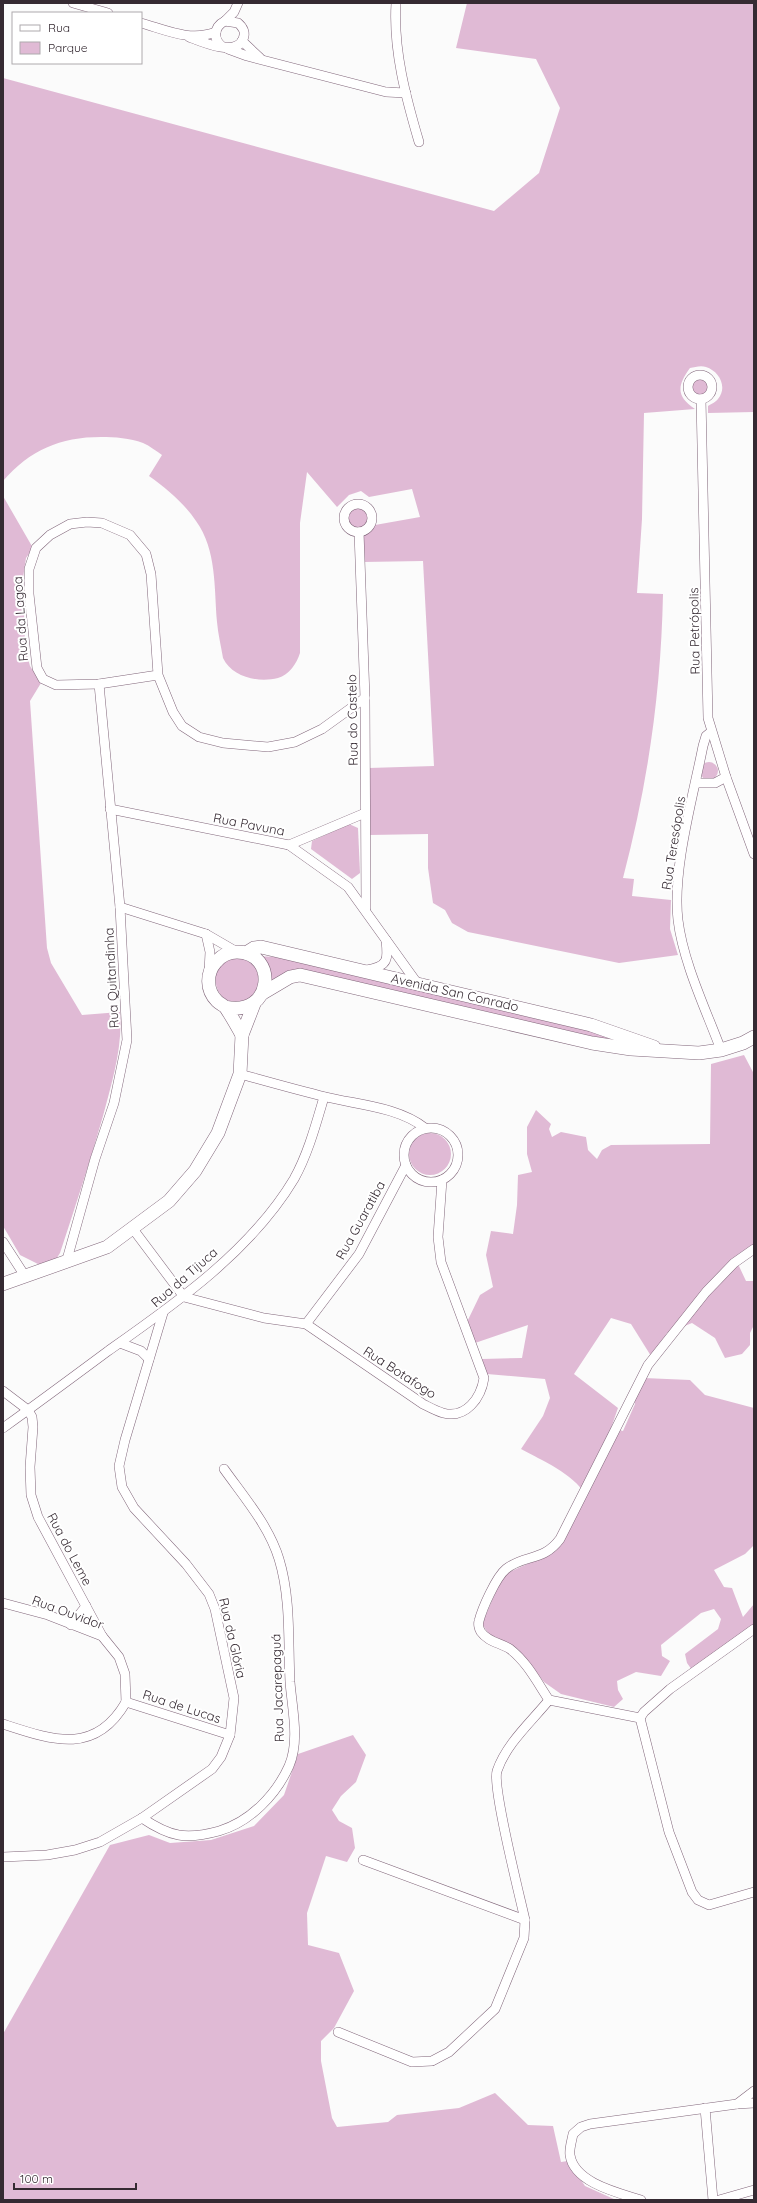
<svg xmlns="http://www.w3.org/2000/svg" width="757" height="2203" font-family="Quicksand,sans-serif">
	<rect width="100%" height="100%" fill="#fbfbfb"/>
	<g fill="#e0bad5">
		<path d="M467,3H754V412L708,413V406C711,404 716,402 718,399C728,387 719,371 706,367C701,365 695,367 690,368C677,386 676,396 695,409L644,413L642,519L637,593L663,594C661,692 648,783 623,878L634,879L632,896L671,900L670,929L678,955L619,963L468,932L452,923L445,910L433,903L428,868V834L370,835L369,768L434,766L423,561L363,562L364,532L375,525L420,517L412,489L369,497L361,491L349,495L337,507L307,472L300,523V653C297,663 289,675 278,678C258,683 232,677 223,658C221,646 218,634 217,622C214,588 217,550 196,521C184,503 167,489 149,476L162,455C156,451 150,446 143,443C130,438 115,437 101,437C60,437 30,450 3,481V78L494,211L539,173L560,108L536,59L456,48Z"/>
		<circle cx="700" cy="387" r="9"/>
		<path d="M3,496L33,548L26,558L23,578L25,647L30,666L41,683L30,701L47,948L51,963L82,1015L120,1012C123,1047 112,1082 103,1116C90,1162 75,1207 60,1253L53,1264L44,1267L20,1255L3,1226Z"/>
		<circle cx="359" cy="519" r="11"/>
		<circle cx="709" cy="771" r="9"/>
		<polygon points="349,824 358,828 360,873 352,879 311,849 312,841"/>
		<polygon points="256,956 277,957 631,1041 631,1048 312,973 268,988"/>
		<path d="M241,957L254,963L261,983L248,1001C244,1001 237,1003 233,1002C214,999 209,970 225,961C229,958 236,958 241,957Z"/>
		<path d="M744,1055L754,1074V1252L738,1264L746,1281H754V1325L750,1333V1345L742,1354L725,1358L715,1338L692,1323L667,1333L651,1356L631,1324L611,1318L574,1374L618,1408L611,1428L623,1431L635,1404L634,1398L644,1378L690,1380L705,1395L754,1408V1545L745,1554L714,1570L724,1587L732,1588L743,1617L754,1604V1627L692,1670L687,1663L685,1654L718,1629L721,1619L714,1609L701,1613L661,1645L662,1656L670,1661L661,1676L636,1672L617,1681L618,1690L623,1699L614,1707L561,1694L544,1682L518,1649L489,1634L482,1624L503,1575L556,1551L586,1495C572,1473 543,1461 521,1449L543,1416L550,1398L545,1379L487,1374L482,1359L522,1358L528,1325L475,1343L467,1322L480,1295L493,1287L486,1255L491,1231L513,1234L517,1205L518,1175L532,1172L527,1154V1127L536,1110L551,1124L549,1129L552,1137L561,1132L586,1137L588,1150L597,1159L602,1150L611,1145L710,1144L711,1064Z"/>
		<circle cx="430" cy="1154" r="21"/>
		<polygon points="353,1735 366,1755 356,1782 341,1796 332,1810 339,1821 352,1828 355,1848 347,1862 326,1856 307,1913 308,1945 339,1953 354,1991 334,2028 321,2041 321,2061 332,2118 337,2127 388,2122 397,2115 459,2108 495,2093 528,2125 553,2126 561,2162 568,2161 585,2186 616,2200 3,2200 3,2034 110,1845 149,1835 170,1843 211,1840 254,1826 284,1795 298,1754"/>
	</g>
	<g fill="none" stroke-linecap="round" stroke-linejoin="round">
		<defs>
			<g id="street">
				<polyline points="73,3 108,13"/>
				<path d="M396,3C393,50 406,98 419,142"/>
				<polyline points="225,21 234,12 238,3"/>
				<path d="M141,23C166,30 190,42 216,32"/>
				<path d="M189,37C202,42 236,57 243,39C246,33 243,27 238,23L225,21C213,27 213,40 223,47"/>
				<polyline points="242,41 260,58"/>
				<polyline points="228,49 247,56 386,92 406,93"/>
				<circle cx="700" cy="387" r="12"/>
				<polyline points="701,399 708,718 726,777 754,854"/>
				<circle cx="358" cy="518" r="14"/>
				<polyline points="359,532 365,698 366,908"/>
				<polyline points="158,675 99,684 56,685 43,679 37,668 29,594 29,569 36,548 50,535 70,524 87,522 102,523 130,535 146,554 151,574 158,675 173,712 182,726 199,737 223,743 268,747 295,742 322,729 365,698"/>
				<path d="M711,732L706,736L703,746C693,797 672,870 678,920C683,962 706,1010 721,1050"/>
				<polyline points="696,783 715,783 726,777"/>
				<polyline points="110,809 289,845 348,887 417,983"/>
				<polyline points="289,845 365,813"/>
				<polyline points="120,907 206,934 237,952"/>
				<polyline points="206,934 210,952 209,972"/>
				<path d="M367,970C389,966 388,959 386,940"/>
				<path d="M240,1074C269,1082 297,1090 326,1097C359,1105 398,1107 425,1128"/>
				<circle cx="431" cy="1155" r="27"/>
				<path d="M133,1229L184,1297L264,1318L306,1324L423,1404C429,1407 436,1411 443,1413C466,1419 481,1398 484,1378L441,1262L438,1237L442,1180"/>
				<polyline points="3,1242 25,1276"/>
				<polyline points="66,1263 95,1159 114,1103 127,1040 120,907 99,684"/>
				<polyline points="306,1324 359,1254 406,1165"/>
				<polyline points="120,1343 141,1351 149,1359"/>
				<polyline points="3,1391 28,1410 32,1417 33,1427 30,1467 31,1495 38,1517 102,1636"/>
				<path d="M3,1428C38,1403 73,1377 108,1351C175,1304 251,1251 294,1179C308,1154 316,1124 324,1097"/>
				<polyline points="3,1603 48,1615 102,1636 119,1657 125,1674 126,1702"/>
				<polyline points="71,1625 86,1606"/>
				<path d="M549,1700C537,1682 527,1662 510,1649C501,1643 488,1642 481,1632C479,1629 478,1624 479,1621C482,1609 496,1577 506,1569C525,1554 543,1562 560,1539L648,1365L706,1292L734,1263L754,1249"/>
				<polyline points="549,1700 640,1718"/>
				<polyline points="126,1702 230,1735"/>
				<polyline points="640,1718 669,1832 692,1892 698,1900 709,1905 754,1892"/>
				<polyline points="640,1718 644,1712 670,1689 754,1629"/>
				<path d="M3,1724C52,1740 95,1756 126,1702"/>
				<path d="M142,1818C170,1837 186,1840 219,1831C250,1822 276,1795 289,1766C300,1741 292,1708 290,1682C288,1641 291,1598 279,1559C269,1526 244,1497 224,1469"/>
				<polyline points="3,1857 47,1855 75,1850 100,1842 142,1818 212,1769 221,1757 230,1735 234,1698 215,1609 209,1594 186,1564 134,1508 122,1487 119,1466 125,1440 163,1313"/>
				<polyline points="363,1860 525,1920"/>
				<path d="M338,2032L412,2062L432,2061L449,2052L495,2009L524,1938L525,1920C520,1897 492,1787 497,1771C506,1744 531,1722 549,1700"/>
				<polyline points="737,2104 754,2103"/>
				<polyline points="705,2108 713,2200"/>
				<path d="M641,2200C619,2193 574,2183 570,2155C569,2149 572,2140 573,2134L581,2127L590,2124L737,2104L754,2091"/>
				<polyline points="719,2200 754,2190"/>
			</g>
			<g id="secondary">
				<polyline points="246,953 254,948 261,947 591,1025 654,1047"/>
				<polyline points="263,993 290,977 300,975 592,1043 631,1049 699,1053 721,1050 743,1043 754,1037"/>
				<path d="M225,1007C274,1018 278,952 237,952C229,952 221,956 216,962C206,973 206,990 217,1001C220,1004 224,1005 226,1008C232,1017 237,1026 242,1035"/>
				<polyline points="3,1284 107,1247 169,1201 195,1171 218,1133 240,1074 242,1035 254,1004"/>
			</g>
		</defs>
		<use href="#street" stroke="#82677b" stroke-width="10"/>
		<use href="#secondary" stroke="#82677b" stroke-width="14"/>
		<use href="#street" stroke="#fff" stroke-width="9"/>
		<use href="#secondary" stroke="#fff" stroke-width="13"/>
	</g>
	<g text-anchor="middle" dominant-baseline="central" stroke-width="4" stroke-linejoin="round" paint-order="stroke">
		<g font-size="13" fill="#352a32" stroke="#fff">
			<text transform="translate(20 619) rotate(-94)">Rua da Lagoa</text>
			<text transform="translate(694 631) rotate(-91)">Rua Petrópolis</text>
			<text transform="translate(352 720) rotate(-91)">Rua do Castelo</text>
			<text transform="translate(249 824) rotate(11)">Rua Pavuna</text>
			<text transform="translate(673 843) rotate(-81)">Rua Teresópolis</text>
			<text transform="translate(111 978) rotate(-93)">Rua Quitandinha</text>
			<text transform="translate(455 992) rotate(13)">Avenida San Conrado</text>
			<text transform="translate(360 1220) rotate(-61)">Rua Guaratiba</text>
			<text transform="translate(184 1277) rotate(-41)">Rua da Tijuca</text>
			<text transform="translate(400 1372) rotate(33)">Rua Botafogo</text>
			<text transform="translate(70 1549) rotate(62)">Rua do Leme</text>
			<text transform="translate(68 1612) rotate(20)">Rua Ouvidor</text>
			<text transform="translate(233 1638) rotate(77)">Rua da Glória</text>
			<text transform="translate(277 1688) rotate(-92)">Rua Jacarepaguá</text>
			<text transform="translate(182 1706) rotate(18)">Rua de Lucas</text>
		</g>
	</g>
	<rect width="757" height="2203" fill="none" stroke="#352a32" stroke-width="8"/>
	<rect x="12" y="12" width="130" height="52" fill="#ffffff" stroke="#aeaaad"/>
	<rect x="20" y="25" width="20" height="6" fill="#ffffff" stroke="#aeaaad"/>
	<text x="48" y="32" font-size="12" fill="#352a32">Rua</text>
	<rect x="20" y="42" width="20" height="12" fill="#e0bad5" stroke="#aeaaad"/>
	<text x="48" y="52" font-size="12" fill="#352a32">Parque</text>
	<path d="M14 2183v6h122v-6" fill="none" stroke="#352a32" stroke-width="2"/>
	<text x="20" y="2183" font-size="12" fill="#352a32" stroke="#ffffff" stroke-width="3" paint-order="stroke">100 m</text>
</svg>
